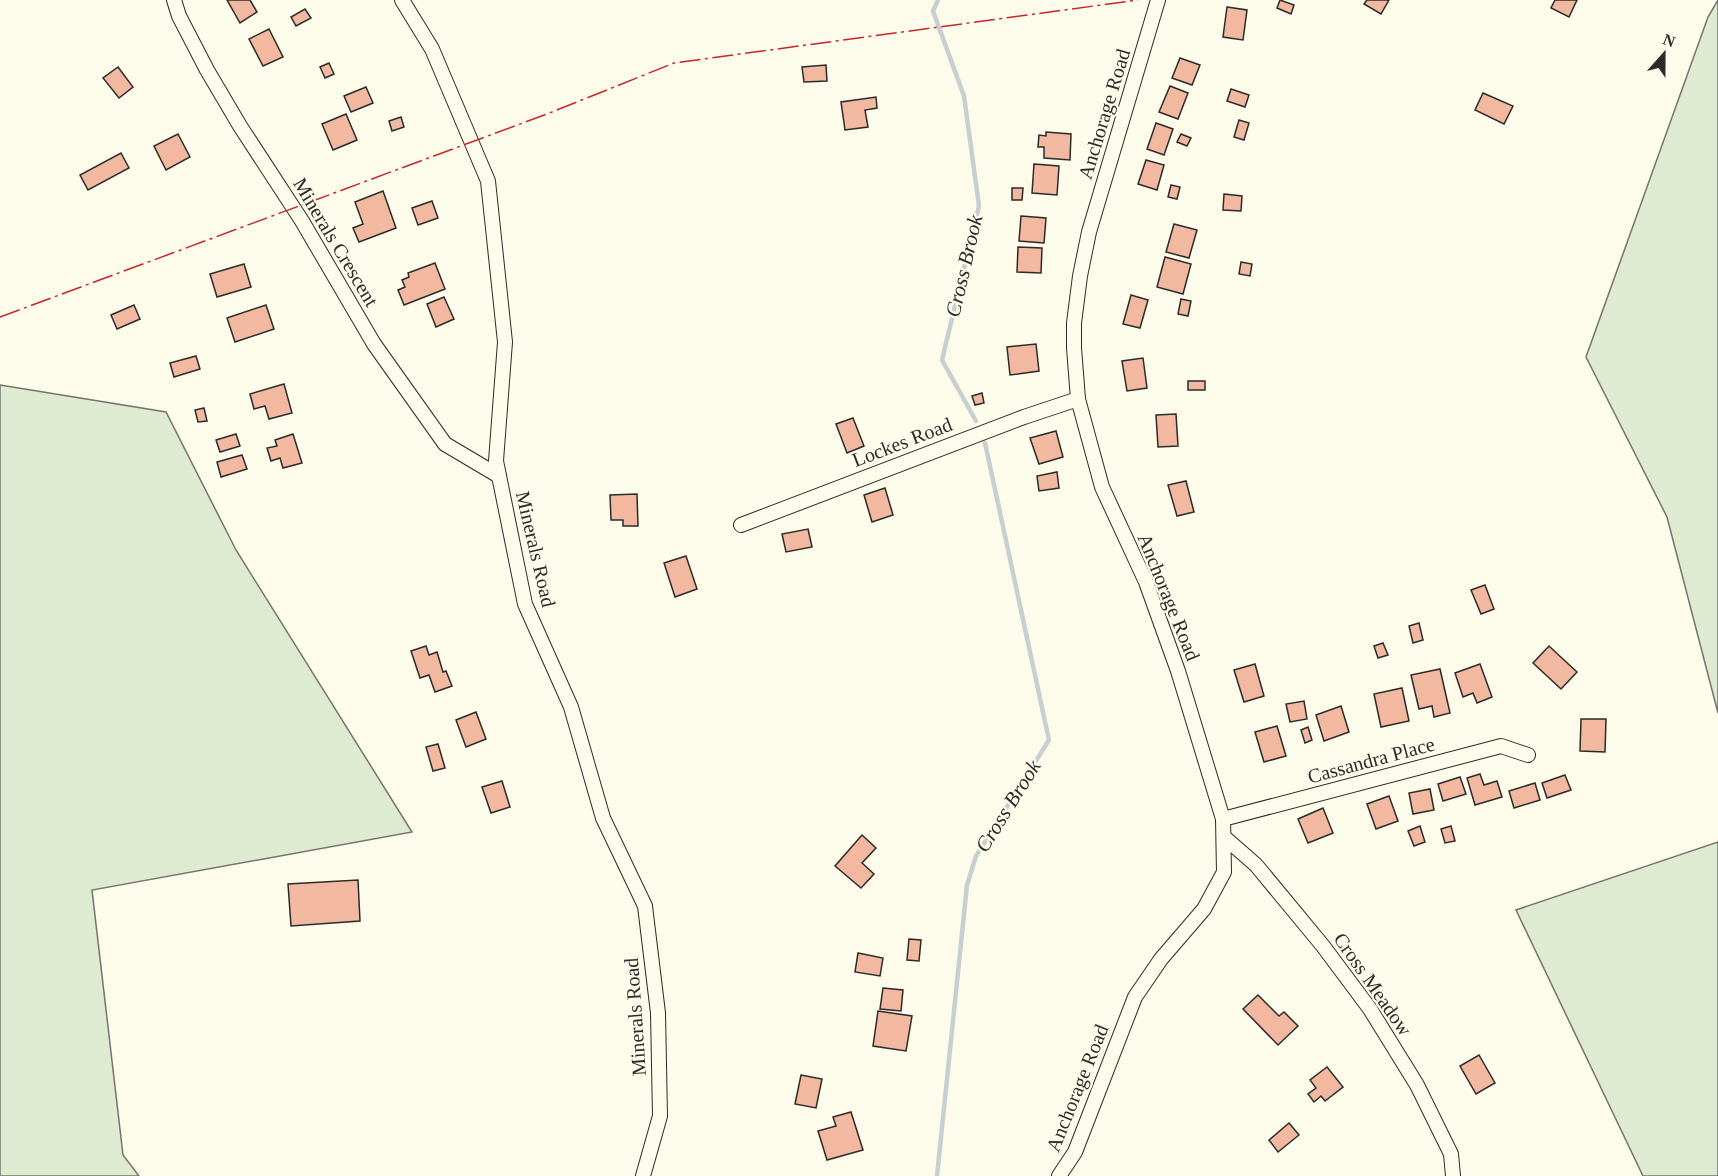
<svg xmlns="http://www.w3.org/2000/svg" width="1718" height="1176" font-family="'Times New Roman',serif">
	<rect width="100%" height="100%" fill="#fdfbea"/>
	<g fill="#deebd1" stroke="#74746e" stroke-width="1.5">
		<polygon points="1718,0 1718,713 1667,517 1586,357 1708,17"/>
		<polygon points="0,385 166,412 236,550 412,832 92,890 123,1155 139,1176 0,1176"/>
		<polygon points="1718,842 1718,1176 1643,1176 1516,910"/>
	</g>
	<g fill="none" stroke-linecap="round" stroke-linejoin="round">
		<g stroke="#c7d0d0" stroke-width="4.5">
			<polyline points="938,0 933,11 964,96 979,206 942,360 976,421"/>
			<polyline points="937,1176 967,885 976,856 1049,740 985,443"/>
		</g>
	</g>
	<g fill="#f2b8a0" stroke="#2b2b2b" stroke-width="1.5">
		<polygon points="227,0 250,0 257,12 240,23"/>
		<polygon points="1280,0 1294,5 1291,14 1277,8"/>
		<polygon points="1367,0 1389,0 1381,14 1364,4"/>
		<polygon points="1555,0 1577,0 1569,17 1551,8"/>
		<polygon points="1227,7 1247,10 1243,40 1223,37"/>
		<polygon points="305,9 311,18 296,26 291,17"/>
		<polygon points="269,29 283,57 263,66 249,39"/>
		<polygon points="1180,58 1200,65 1192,85 1172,78"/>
		<polygon points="329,63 334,74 325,78 320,67"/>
		<polygon points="826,65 827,81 804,82 802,67"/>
		<polygon points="118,67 133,87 119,98 103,78"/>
		<polygon points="1170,86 1188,93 1178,119 1159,112"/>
		<polygon points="366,87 373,103 351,112 344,96"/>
		<polygon points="1231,89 1249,95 1245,107 1227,101"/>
		<polygon points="1483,93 1513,106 1504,124 1475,110"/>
		<polygon points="876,97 877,108 865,110 868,127 845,130 841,102"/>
		<polygon points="346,114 357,140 333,150 322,124"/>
		<polygon points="401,117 404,127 392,131 389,121"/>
		<polygon points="1239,120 1249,123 1244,140 1234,137"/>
		<polygon points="1156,123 1173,129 1164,155 1147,149"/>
		<polygon points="1046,132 1071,134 1070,160 1044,158 1044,147 1038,147 1039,135 1046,136"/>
		<polygon points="178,134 190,157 166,170 154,146"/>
		<polygon points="1181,134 1191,138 1187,146 1177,142"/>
		<polygon points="121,153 129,168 88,190 80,175"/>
		<polygon points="1146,160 1164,165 1157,190 1138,184"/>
		<polygon points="1034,164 1059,166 1057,195 1032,193"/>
		<polygon points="1171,185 1180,187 1177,199 1168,197"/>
		<polygon points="1012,188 1023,188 1022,200 1012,200"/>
		<polygon points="383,191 396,228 359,242 353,228 363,224 355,202"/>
		<polygon points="1224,194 1242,196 1241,211 1223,210"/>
		<polygon points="432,201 438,218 418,225 412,208"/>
		<polygon points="1021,216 1046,218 1044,243 1019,241"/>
		<polygon points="1174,224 1197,230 1189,258 1166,252"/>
		<polygon points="1018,247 1042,248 1041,273 1017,272"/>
		<polygon points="1165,257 1191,264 1183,294 1157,287"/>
		<polygon points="1241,262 1252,264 1250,276 1239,274"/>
		<polygon points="435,263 445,289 404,305 398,290 405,287 402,280 409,277 408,273"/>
		<polygon points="244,264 251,287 217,297 210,274"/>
		<polygon points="1131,295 1148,300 1140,328 1123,324"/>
		<polygon points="444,297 454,319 436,327 427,304"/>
		<polygon points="1181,299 1191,301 1188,316 1178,314"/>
		<polygon points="134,305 140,319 117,329 111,315"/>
		<polygon points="266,305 274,329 235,342 227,318"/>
		<polygon points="1036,344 1039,371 1010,375 1007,347"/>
		<polygon points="196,356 200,369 174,377 170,363"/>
		<polygon points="1143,358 1147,388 1127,391 1122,361"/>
		<rect x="1188" y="381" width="17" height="9"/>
		<polygon points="284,384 292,413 269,419 265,406 254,409 250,394"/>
		<polygon points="982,393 984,403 975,405 972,396"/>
		<polygon points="204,408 207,421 198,422 195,410"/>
		<polygon points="1176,414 1178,446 1158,447 1156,415"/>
		<polygon points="853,418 864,446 847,453 836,424"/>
		<polygon points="1056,431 1063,457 1039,464 1030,438"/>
		<polygon points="236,434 240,446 220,452 216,440"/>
		<polygon points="293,434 302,463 283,468 280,458 271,461 267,448 277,446 275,440"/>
		<polygon points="242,455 247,469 221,477 217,462"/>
		<polygon points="1057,472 1059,488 1039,491 1037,476"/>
		<polygon points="1186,481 1194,512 1177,516 1168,485"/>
		<polygon points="885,488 893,515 872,522 864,495"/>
		<polygon points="637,494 638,526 623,526 623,520 611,520 610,495"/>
		<polygon points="808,529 812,547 786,552 782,534"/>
		<polygon points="686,556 697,589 675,597 664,563"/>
		<polygon points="1485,585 1494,609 1481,614 1471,590"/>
		<polygon points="1419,623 1423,640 1413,643 1409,626"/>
		<polygon points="1383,643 1388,655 1378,658 1374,646"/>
		<polygon points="426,646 429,655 437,652 443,672 446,671 452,686 435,692 429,675 420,678 411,651"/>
		<polygon points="1549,646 1577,672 1561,689 1533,663"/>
		<polygon points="1255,664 1264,696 1244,702 1234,670"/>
		<polygon points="1480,664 1492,697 1477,703 1473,693 1463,697 1455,673"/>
		<polygon points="1440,669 1450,713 1434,717 1432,706 1419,709 1411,675"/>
		<polygon points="1402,688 1409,721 1381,727 1374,694"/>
		<polygon points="1304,701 1307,719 1290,722 1286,704"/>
		<polygon points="1341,706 1349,732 1324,741 1316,715"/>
		<polygon points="476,712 486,739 466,747 456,720"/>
		<polygon points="1581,719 1606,719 1605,752 1580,751"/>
		<polygon points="1277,726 1286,756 1264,762 1255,732"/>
		<polygon points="1308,727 1312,740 1305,743 1301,730"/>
		<polygon points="438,744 445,768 433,771 426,747"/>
		<polygon points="1480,774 1484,785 1497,781 1502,797 1475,805 1467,778"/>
		<polygon points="1565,775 1571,790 1547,798 1542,783"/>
		<polygon points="1460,777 1466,794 1443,801 1438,784"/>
		<polygon points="502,781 510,807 491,813 482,787"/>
		<polygon points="1535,783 1540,800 1514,808 1509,791"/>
		<polygon points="1430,789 1434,810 1413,814 1409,793"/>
		<polygon points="1389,796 1398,821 1376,829 1367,804"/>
		<polygon points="1323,808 1333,833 1308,843 1298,819"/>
		<polygon points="1420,826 1425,842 1414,846 1408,831"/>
		<polygon points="1451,826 1455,841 1445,843 1441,829"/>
		<polygon points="862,835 876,848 862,863 874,874 861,888 835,866"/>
		<polygon points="358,880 360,921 291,926 288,884"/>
		<polygon points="909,939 921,940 919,961 907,960"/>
		<polygon points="858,953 883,958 880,976 855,972"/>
		<polygon points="883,988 903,990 901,1011 880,1009"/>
		<polygon points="1258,995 1279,1016 1284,1012 1298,1026 1278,1045 1243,1009"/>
		<polygon points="878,1011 912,1016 906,1051 873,1046"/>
		<polygon points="1479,1055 1495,1083 1476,1094 1460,1066"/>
		<polygon points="1327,1067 1343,1087 1325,1101 1321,1096 1314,1102 1308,1094 1316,1088 1310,1080"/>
		<polygon points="801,1075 822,1079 816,1108 795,1104"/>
		<polygon points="851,1112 863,1150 827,1160 818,1131 836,1126 833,1117"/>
		<polygon points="1289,1123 1299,1135 1278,1152 1269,1140"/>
	</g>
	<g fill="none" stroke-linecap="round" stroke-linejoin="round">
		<defs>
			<g id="minor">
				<polyline points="174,0 179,16 207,70 240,126 302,221 374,344 445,444 499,476"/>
				<polyline points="402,0 432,49 488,181 505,342 496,461 525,604 571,707 603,818 645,906 658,1013 660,1116 643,1176"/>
				<polyline points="741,525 1024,417 1078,399"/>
				<polyline points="1223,819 1501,746 1528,755"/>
				<polyline points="1224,837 1256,865 1323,946 1370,1009 1417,1085 1451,1154 1453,1176"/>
				<polyline points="1059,1176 1075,1152 1135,997 1161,959 1204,909 1224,872 1223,819 1178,671 1146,582 1102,487 1078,399 1074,348 1074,323 1080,276 1089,232 1158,0"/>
			</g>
		</defs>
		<use href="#minor" stroke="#2b2b2b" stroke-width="16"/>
		<use href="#minor" stroke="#fdfbea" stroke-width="14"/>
		<polyline stroke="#c62828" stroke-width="1.5" stroke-dasharray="21 4.5 3 4.5" stroke-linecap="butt" points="0,317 547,114 674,63 1138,0"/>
	</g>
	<g text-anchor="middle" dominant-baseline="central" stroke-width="4.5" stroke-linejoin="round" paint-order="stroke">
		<g font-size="20" fill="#2b2b2b" stroke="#fdfbea">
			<text transform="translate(1104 114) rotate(-73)">Anchorage Road</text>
			<text transform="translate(336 242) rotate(59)">Minerals Crescent</text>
			<text transform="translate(902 442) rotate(-21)">Lockes Road</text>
			<text transform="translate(536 549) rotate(77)">Minerals Road</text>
			<text transform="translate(1169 597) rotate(68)">Anchorage Road</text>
			<text transform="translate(1371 760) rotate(-15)">Cassandra Place</text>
			<text transform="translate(1373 984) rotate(55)">Cross Meadow</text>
			<text transform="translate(635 1017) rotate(-94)">Minerals Road</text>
			<text transform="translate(1077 1088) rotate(-68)">Anchorage Road</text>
		</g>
		<g font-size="21" font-style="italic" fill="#2b2b2b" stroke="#fdfbea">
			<text transform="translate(964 266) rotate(-77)">Cross Brook</text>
			<text transform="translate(1008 806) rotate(-58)">Cross Brook</text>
		</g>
	</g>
	<g transform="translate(1664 54) rotate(21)" stroke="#fdfbea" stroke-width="4.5" paint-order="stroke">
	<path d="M0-4.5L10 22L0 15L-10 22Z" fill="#2b2b2b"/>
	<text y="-9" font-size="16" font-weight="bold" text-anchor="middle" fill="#2b2b2b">N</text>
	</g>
</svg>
